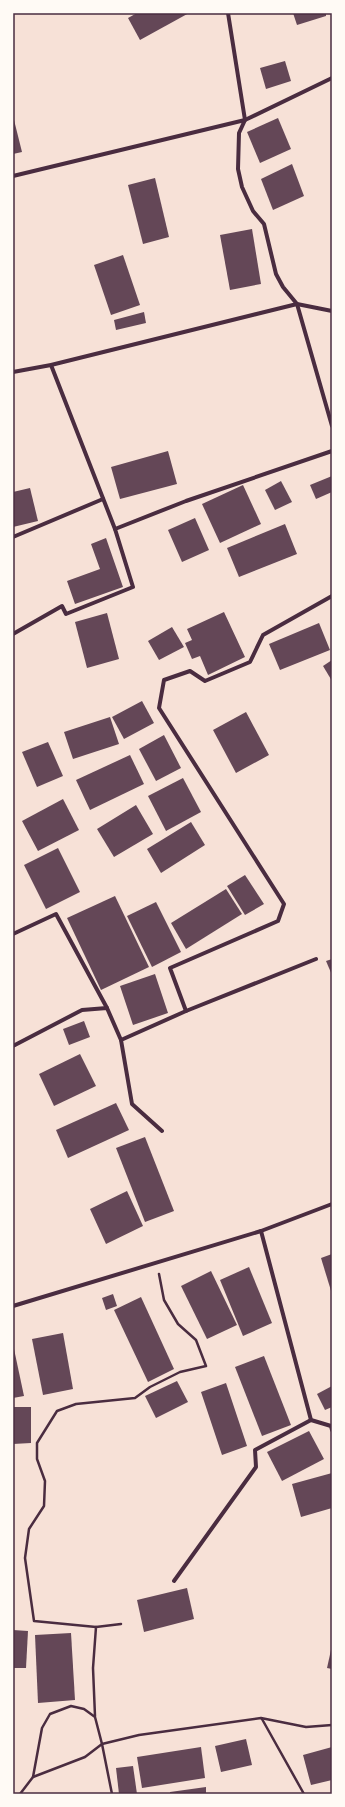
<svg xmlns="http://www.w3.org/2000/svg" width="345" height="1807" font-family="'Archivo Narrow',sans-serif">
	<rect width="100%" height="100%" fill="#f7e1d7"/>
	<g fill="#644757">
		<polygon points="137,13 189,13 140,40 128,18"/>
		<polygon points="293,13 326,13 326,16 297,25"/>
		<polygon points="285,61 291,81 266,89 260,68"/>
		<polygon points="13,116 22,152 13,154"/>
		<polygon points="278,118 291,149 260,163 247,132"/>
		<polygon points="292,164 304,196 273,210 261,179"/>
		<polygon points="155,178 169,237 143,244 128,185"/>
		<polygon points="252,229 261,284 230,290 220,235"/>
		<polygon points="123,255 140,305 111,315 94,265"/>
		<polygon points="144,312 146,323 116,330 114,320"/>
		<polygon points="168,451 177,484 120,499 111,467"/>
		<polygon points="332,476 332,492 316,499 310,485"/>
		<polygon points="281,481 292,502 275,510 265,490"/>
		<polygon points="243,485 261,524 220,543 202,504"/>
		<polygon points="30,488 38,521 13,527 13,492"/>
		<polygon points="195,518 209,550 182,562 168,530"/>
		<polygon points="285,524 297,554 239,577 227,548"/>
		<polygon points="106,538 123,587 75,604 67,581 100,569 91,544"/>
		<polygon points="224,612 245,657 208,675 200,656 192,659 185,643 192,640 187,629"/>
		<polygon points="107,613 119,659 87,668 75,622"/>
		<polygon points="319,623 330,650 280,670 269,644"/>
		<polygon points="172,627 184,647 159,660 148,641"/>
		<polygon points="332,660 332,681 323,666"/>
		<polygon points="142,701 154,723 124,739 112,717"/>
		<polygon points="246,712 269,755 236,773 213,730"/>
		<polygon points="110,717 119,744 73,759 64,732"/>
		<polygon points="164,735 181,768 156,781 139,749"/>
		<polygon points="48,742 63,776 37,787 22,752"/>
		<polygon points="130,755 144,784 90,810 76,780"/>
		<polygon points="183,778 201,812 166,831 148,796"/>
		<polygon points="63,799 79,830 38,851 22,821"/>
		<polygon points="136,805 153,834 114,857 97,829"/>
		<polygon points="191,822 205,845 161,873 147,849"/>
		<polygon points="58,848 80,892 46,909 24,865"/>
		<polygon points="245,875 264,904 245,915 227,886"/>
		<polygon points="226,889 242,914 186,949 171,923"/>
		<polygon points="115,896 149,967 101,990 67,918"/>
		<polygon points="156,902 181,952 152,967 127,916"/>
		<polygon points="332,959 332,975 326,961"/>
		<polygon points="155,974 168,1013 133,1025 120,986"/>
		<polygon points="84,1021 90,1037 69,1045 63,1029"/>
		<polygon points="80,1054 96,1086 54,1106 39,1074"/>
		<polygon points="116,1103 129,1130 68,1158 56,1130"/>
		<polygon points="145,1137 174,1211 145,1222 116,1148"/>
		<polygon points="127,1191 143,1226 106,1244 90,1209"/>
		<polygon points="332,1254 332,1294 321,1258"/>
		<polygon points="249,1267 272,1323 243,1336 220,1280"/>
		<polygon points="211,1271 237,1325 207,1339 181,1286"/>
		<polygon points="113,1294 117,1306 106,1310 102,1298"/>
		<polygon points="141,1297 174,1369 148,1382 114,1310"/>
		<polygon points="63,1333 73,1389 43,1395 32,1339"/>
		<polygon points="14,1349 24,1396 13,1398 13,1350"/>
		<polygon points="264,1356 291,1425 262,1436 235,1367"/>
		<polygon points="177,1381 188,1402 156,1418 145,1396"/>
		<polygon points="226,1383 247,1446 222,1455 201,1392"/>
		<polygon points="332,1386 332,1407 325,1410 317,1394"/>
		<polygon points="13,1407 31,1407 31,1443 13,1444"/>
		<polygon points="309,1431 324,1459 282,1481 267,1452"/>
		<polygon points="332,1473 332,1508 301,1517 292,1484"/>
		<polygon points="187,1588 194,1619 144,1632 137,1600"/>
		<polygon points="13,1630 28,1631 26,1668 13,1668"/>
		<polygon points="71,1633 75,1700 38,1703 35,1635"/>
		<polygon points="331,1650 332,1650 332,1669 327,1668"/>
		<polygon points="246,1739 252,1765 221,1772 215,1746"/>
		<polygon points="201,1747 205,1778 142,1788 137,1757"/>
		<polygon points="332,1747 332,1780 311,1785 303,1755"/>
		<polygon points="133,1766 137,1794 119,1794 116,1768"/>
		<polygon points="206,1787 206,1794 170,1794 170,1792"/>
	</g>
	<g fill="none" stroke-linecap="round" stroke-linejoin="round">
		<g stroke="#4a2c40" stroke-width="2.5">
			<polyline points="96,1627 34,1621 25,1558 29,1529 44,1506 45,1481 37,1459 37,1443 57,1411 76,1404 135,1398 150,1387 180,1372 206,1366 196,1340 178,1324 164,1300 159,1274"/>
			<polyline points="95,1716 93,1668 96,1627 121,1624"/>
			<polyline points="262,1719 304,1794"/>
			<polyline points="33,1777 42,1728 50,1714 71,1706 84,1709 95,1717 102,1744 112,1794"/>
			<polyline points="20,1794 33,1777 85,1757 102,1744 139,1735 261,1718 306,1727 332,1725"/>
		</g>
		<g stroke="#4a2c40" stroke-width="4">
			<polyline points="332,78 245,120 239,133 238,169 242,187 253,211 264,224 276,274 283,287 297,304 332,426"/>
			<polyline points="13,176 245,120 228,13"/>
			<polyline points="51,365 115,529"/>
			<polyline points="13,372 51,365 297,304 332,311"/>
			<polyline points="13,537 103,499"/>
			<polyline points="13,634 62,606 66,614 133,587 115,529 186,501 332,451"/>
			<polyline points="13,934 56,914 107,1008"/>
			<polyline points="316,959 186,1011 170,968 278,921 284,904 159,708 164,680 190,671 205,681 250,662 263,635 332,596"/>
			<polyline points="13,1046 82,1010 107,1008 121,1040"/>
			<polyline points="162,1131 132,1104 121,1040 186,1011"/>
			<polyline points="261,1231 311,1420 331,1426 332,1430"/>
			<polyline points="13,1306 261,1231 332,1204"/>
			<polyline points="174,1581 256,1467 255,1450 311,1420"/>
		</g>
	</g>
	<rect width="345" height="1807" fill="none" stroke="#fffaf5" stroke-width="28"/>
	<rect x="14" y="14" width="317" height="1779" fill="none" stroke="#4a2c40" stroke-width="1.5"/>
</svg>
